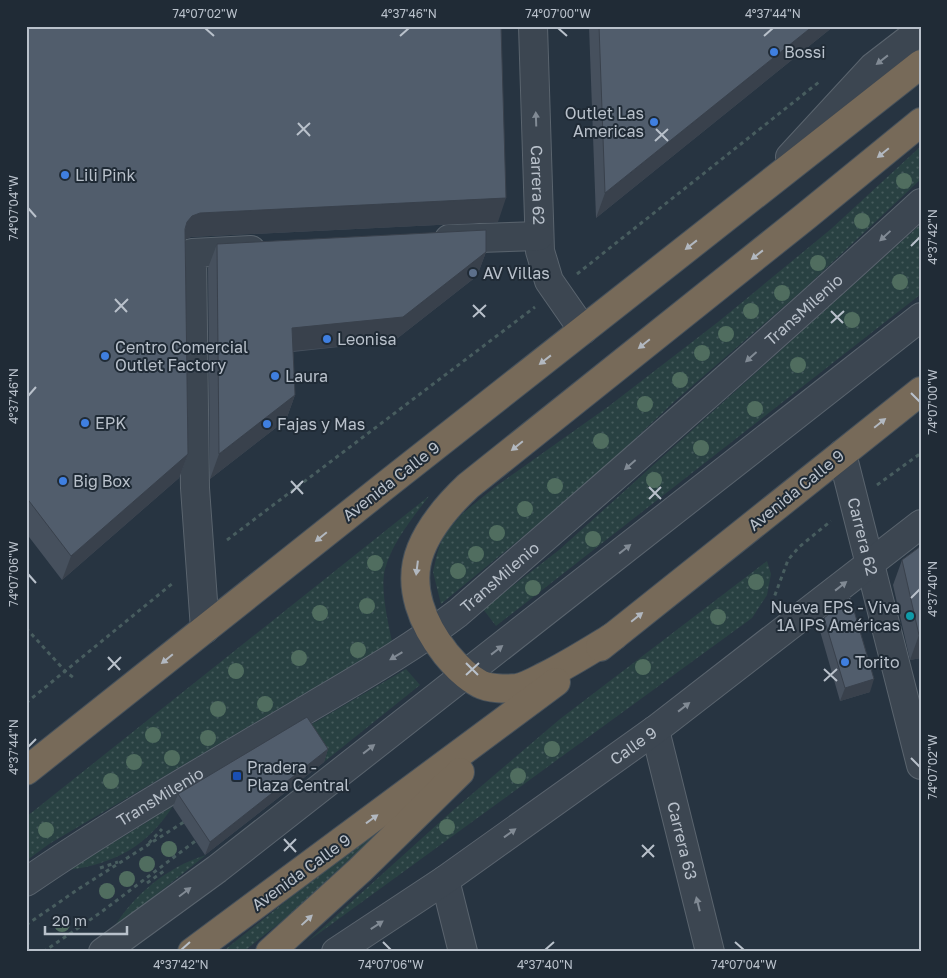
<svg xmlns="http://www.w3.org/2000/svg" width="947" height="978" font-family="'Golos Text',sans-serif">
	<defs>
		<pattern id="grass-dots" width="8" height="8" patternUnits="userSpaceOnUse" patternTransform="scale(1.25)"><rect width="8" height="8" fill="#294142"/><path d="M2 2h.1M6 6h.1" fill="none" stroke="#465b5c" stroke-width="1.8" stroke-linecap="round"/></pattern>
	</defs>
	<rect width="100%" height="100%" fill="#273441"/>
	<g fill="url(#grass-dots)">
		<polygon points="921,146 921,179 804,289 676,400 586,485 441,604 433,572 437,554 443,536 463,513 495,487 609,406 718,322 831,229"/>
		<polygon points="921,224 921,294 496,626 483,609 559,550"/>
		<path d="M429,496C412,519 393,541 385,569C380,589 388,621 392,642L49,844L26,861V817Z"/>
		<polygon points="767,561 771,574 767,595 752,618 307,942 451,812 560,719"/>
		<polygon points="406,669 420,685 324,762 302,730"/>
		<polygon points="411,802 291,914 243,952 222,952"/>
		<path d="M173,806C147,846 116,863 69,870Z"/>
		<path d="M206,855L113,929C133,895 167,867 206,855Z"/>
	</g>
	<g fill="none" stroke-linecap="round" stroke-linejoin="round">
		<defs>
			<g id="minor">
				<path id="s1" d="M533,26L540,251L549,281L583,330"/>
				<polyline points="790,157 873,67 921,30"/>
				<polyline points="449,239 539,236"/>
				<path id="s2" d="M842,454L921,765"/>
				<polyline points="205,629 195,488 192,253 251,250"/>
				<path id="s3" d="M655,730L710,952"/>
				<polyline points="445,880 463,952"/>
				<path id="s4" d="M26,882C119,818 217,763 314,705C363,676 412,648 458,613C614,478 769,343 921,203"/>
				<polyline points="103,952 217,869 921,317"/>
				<path id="s5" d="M336,952L445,880L655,730L921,524"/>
			</g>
			<g id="highway">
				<path d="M614,636C591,650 569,664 545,676C537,680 527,686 517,688C507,689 489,689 480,684C466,677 456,666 446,654C423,625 406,586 421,549C431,524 449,504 468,486L806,216L921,122"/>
				<polyline points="600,647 921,391"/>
				<polyline points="26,771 391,481 921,64"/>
				<polyline points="192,952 556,682"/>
				<polyline points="270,952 360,870 460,772"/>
			</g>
		</defs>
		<use href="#minor" stroke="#5a646e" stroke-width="30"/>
		<use href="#highway" stroke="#46515b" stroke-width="30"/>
		<g stroke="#485d5f" stroke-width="3" stroke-dasharray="4 4" stroke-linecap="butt">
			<polyline points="577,274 819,82"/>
			<polyline points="877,485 921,453"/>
			<polyline points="227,540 535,307"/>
			<polyline points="772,603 788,560 799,547 831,521"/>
			<polyline points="26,628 66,672 74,678"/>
			<polyline points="26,703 173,583"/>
			<polyline points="149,843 162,829"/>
			<polyline points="100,868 118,862"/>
			<polyline points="147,883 164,871"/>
			<polyline points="26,925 80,888 187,820"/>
			<polyline points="43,952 100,913 198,839"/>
		</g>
		<use href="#minor" stroke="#3c4651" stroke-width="28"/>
		<use href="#highway" stroke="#776a59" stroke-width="28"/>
	</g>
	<g fill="#506d5f">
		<circle cx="904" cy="181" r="8"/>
		<circle cx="862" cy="221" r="8"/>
		<circle cx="818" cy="263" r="8"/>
		<circle cx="900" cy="282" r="8"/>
		<circle cx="782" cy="293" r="8"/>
		<circle cx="751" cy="311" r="8"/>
		<circle cx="852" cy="320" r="8"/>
		<circle cx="726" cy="334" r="8"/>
		<circle cx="702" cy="353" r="8"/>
		<circle cx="798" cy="365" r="8"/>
		<circle cx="680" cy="380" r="8"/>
		<circle cx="645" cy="404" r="8"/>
		<circle cx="755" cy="409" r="8"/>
		<circle cx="601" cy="441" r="8"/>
		<circle cx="701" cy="448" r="8"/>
		<circle cx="654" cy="480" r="8"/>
		<circle cx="555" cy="486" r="8"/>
		<circle cx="525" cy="509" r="8"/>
		<circle cx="497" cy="533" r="8"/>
		<circle cx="593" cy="539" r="8"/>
		<circle cx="476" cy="554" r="8"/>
		<circle cx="375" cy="563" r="8"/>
		<circle cx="458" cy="571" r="8"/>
		<circle cx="756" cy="582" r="8"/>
		<circle cx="533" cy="588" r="8"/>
		<circle cx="367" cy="606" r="8"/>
		<circle cx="320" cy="613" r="8"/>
		<circle cx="718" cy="617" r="8"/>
		<circle cx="358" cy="650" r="8"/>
		<circle cx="299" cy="658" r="8"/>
		<circle cx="643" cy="667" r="8"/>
		<circle cx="236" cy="671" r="8"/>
		<circle cx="265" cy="704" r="8"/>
		<circle cx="218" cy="709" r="8"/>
		<circle cx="153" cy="735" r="8"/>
		<circle cx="208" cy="738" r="8"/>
		<circle cx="552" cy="749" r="8"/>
		<circle cx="172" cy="758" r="8"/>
		<circle cx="134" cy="762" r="8"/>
		<circle cx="518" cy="776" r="8"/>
		<circle cx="111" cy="781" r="8"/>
		<circle cx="447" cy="827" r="8"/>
		<circle cx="46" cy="830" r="8"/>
		<circle cx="169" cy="849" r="8"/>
		<circle cx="147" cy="864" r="8"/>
		<circle cx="127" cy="879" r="8"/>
		<circle cx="107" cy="891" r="8"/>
		<circle cx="62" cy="924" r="8"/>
	</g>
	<g fill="#46505d">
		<polygon points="26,26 498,222 191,237 185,239 188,454 179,478 62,580 26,533"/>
		<polygon points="589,26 834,26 596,218"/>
		<polygon points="217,244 486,252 477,276 394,341 293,352 295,395 286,420 210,479 208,268"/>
		<polygon points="921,546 921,658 910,660 893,585 902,560"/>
		<polygon points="824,618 870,692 840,701 820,631"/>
		<polygon points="328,749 324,762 205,855 173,807 178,794"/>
	</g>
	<g fill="#39414c">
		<polygon points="813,26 834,26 596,218 605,193"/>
		<polygon points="506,198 498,222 191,237 183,240 187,222 192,216 200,213"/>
		<polygon points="486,252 477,276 394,341 283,352 292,328"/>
		<polygon points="295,395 286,420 210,479 219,454"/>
		<polygon points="188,454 179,478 62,580 71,556"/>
		<polygon points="919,635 921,635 921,658 910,660"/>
		<polygon points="874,679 870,692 840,701 845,688"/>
		<polygon points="328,749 324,762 205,855 210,842"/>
	</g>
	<g fill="#515d6c" stroke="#39414c">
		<polygon points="26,26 501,26 506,198 200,213 192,216 187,222 185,229 188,454 71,556 26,497"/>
		<polygon points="599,26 813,26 605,193"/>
		<polygon points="486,230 486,252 403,317 292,328 295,395 219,454 217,244"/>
		<polygon points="921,546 921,635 919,635 902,560"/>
		<polygon points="850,597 874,679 845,688 824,618"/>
		<polygon points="307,717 328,749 210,842 178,794"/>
	</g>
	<defs><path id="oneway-solid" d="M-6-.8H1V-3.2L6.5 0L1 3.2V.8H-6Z" transform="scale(1.25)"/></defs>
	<g fill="#818a94">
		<use href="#oneway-solid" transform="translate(882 60) rotate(142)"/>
		<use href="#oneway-solid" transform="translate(536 119) rotate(-92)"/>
		<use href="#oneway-solid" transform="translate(885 236) rotate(137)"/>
		<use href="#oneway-solid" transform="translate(751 357) rotate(138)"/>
		<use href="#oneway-solid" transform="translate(630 465) rotate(139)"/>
		<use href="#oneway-solid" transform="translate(625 549) rotate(-38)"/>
		<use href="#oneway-solid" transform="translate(841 586) rotate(-38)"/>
		<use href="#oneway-solid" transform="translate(497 650) rotate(-38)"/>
		<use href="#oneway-solid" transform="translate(396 656) rotate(149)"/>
		<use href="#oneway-solid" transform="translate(684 707) rotate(-38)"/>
		<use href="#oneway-solid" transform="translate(369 749) rotate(-38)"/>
		<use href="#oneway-solid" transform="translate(510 833) rotate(-36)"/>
		<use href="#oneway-solid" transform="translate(185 892) rotate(-37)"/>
		<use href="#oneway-solid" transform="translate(698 904) rotate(-104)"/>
		<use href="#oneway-solid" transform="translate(377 925) rotate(-33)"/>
	</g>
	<g fill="#b2b8c0">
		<use href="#oneway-solid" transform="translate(883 153) rotate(141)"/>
		<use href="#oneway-solid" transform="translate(691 245) rotate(142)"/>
		<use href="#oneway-solid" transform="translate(757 255) rotate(142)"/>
		<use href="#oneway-solid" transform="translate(644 344) rotate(141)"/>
		<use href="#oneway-solid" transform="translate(545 360) rotate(142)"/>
		<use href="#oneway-solid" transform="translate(880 423) rotate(-39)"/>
		<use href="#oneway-solid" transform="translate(517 446) rotate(141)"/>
		<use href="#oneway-solid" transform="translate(321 537) rotate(141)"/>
		<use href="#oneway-solid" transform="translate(417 568) rotate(97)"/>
		<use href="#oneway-solid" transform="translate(637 617) rotate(-39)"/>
		<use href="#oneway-solid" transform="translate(167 659) rotate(141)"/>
		<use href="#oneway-solid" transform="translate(372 819) rotate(-36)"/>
		<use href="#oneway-solid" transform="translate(307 920) rotate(-43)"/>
	</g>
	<path fill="none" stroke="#b9c1cb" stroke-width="2" d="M205,28L214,36M558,28L567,36M400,36L409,28M764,36L773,28M298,123L310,136M656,129L668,141M297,135L310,123M655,141L668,129M28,208L36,217M911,246L920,237M115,299L127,312M473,305L485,317M831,311L843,323M115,312L128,299M473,317L486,305M831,323L844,311M911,393L920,402M28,396L36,387M291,481L303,494M649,487L661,499M291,493L303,481M649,499L661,487M28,574L36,583M911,598L920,589M108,657L120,670M466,663L478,675M824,669L837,681M108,670L121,657M466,675L479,663M824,681L837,669M28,747L36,739M911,758L920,767M284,839L296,852M642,845L654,857M284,851L296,839M642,857L654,845M383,942L391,950M735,942L744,950M181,950L190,942M545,950L554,942"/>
	<g fill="#3f7fe0" stroke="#202b36" stroke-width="2">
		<circle cx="774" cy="52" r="5"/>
		<circle cx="654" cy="122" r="5"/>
		<circle cx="65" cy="175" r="5"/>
		<circle cx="327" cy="339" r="5"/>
		<circle cx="105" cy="356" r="5"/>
		<circle cx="275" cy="376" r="5"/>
		<circle cx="85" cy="423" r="5"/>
		<circle cx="267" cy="424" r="5"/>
		<circle cx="63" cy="481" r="5"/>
		<circle cx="845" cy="662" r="5"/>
	</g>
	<circle fill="#5c6f8a" stroke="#202b36" stroke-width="2" cx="473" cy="273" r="5"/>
	<circle fill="#0f9aa8" stroke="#202b36" stroke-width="2" cx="910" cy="616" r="5"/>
	<rect fill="#1a4fb4" stroke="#202b36" stroke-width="2" x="232" y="771" width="10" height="10" rx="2.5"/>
	<g text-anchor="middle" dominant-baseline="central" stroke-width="4" stroke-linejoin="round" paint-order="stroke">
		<g font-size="16" fill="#b9c1cb" stroke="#202b36" text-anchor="start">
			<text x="784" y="52">Bossi</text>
			<text x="644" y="113" text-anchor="end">Outlet Las<tspan x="644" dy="18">Americas</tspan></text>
			<text x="75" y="175">Lili Pink</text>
			<text x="483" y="273">AV Villas</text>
			<text x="337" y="339">Leonisa</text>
			<text x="115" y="347">Centro Comercial<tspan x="115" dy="18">Outlet Factory</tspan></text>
			<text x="285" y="376">Laura</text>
			<text x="95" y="423">EPK</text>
			<text x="277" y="424">Fajas y Mas</text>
			<text x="73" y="481">Big Box</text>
			<text x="900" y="607" text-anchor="end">Nueva EPS - Viva<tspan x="900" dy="18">1A IPS Américas</tspan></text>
			<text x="855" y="662">Torito</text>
			<text x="247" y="767">Pradera -<tspan x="247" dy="18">Plaza Central</tspan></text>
		</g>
		<g font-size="16" fill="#b9c1cb" stroke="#202b36">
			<text stroke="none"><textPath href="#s1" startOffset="159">Carrera 62</textPath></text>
			<text stroke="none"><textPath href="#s4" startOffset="969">TransMilenio</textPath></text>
			<text transform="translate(391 481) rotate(-38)">Avenida Calle 9</text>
			<text transform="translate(796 490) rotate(-39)">Avenida Calle 9</text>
			<text stroke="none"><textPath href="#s2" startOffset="85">Carrera 62</textPath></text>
			<text stroke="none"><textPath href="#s4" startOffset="564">TransMilenio</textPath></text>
			<text stroke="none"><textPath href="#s5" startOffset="362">Calle 9</textPath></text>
			<text stroke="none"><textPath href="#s4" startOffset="159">TransMilenio</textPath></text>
			<text stroke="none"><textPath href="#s3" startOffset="114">Carrera 63</textPath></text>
			<text transform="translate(301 872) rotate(-36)">Avenida Calle 9</text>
		</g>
	</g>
	<rect width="947" height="978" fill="none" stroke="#202b36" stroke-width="55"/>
	<path d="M45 926v8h82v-8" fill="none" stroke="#b9c1cb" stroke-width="2.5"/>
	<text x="52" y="926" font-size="15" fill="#b9c1cb" stroke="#202b36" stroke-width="4" paint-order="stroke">20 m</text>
	<rect x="28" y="28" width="892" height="922" fill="none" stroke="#b9c1cb" stroke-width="2"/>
	<g font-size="12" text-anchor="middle" fill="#b9c1cb">
		<text x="205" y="18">74°07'02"W</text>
		<text x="409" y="18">4°37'46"N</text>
		<text x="558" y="18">74°07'00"W</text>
		<text x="773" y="18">4°37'44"N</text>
		<text transform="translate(14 208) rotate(-90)" y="4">74°07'04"W</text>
		<text transform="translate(933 237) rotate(-90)" y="4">4°37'42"N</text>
		<text transform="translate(14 396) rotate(-90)" y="4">4°37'46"N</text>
		<text transform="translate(933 402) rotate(-90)" y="4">74°07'00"W</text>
		<text transform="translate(14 574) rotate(-90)" y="4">74°07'06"W</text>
		<text transform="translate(933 589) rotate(-90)" y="4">4°37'40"N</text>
		<text transform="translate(14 747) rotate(-90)" y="4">4°37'44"N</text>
		<text transform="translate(933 767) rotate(-90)" y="4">74°07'02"W</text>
		<text x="181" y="969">4°37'42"N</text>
		<text x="391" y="969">74°07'06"W</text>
		<text x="545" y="969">4°37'40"N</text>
		<text x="744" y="969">74°07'04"W</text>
	</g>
</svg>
